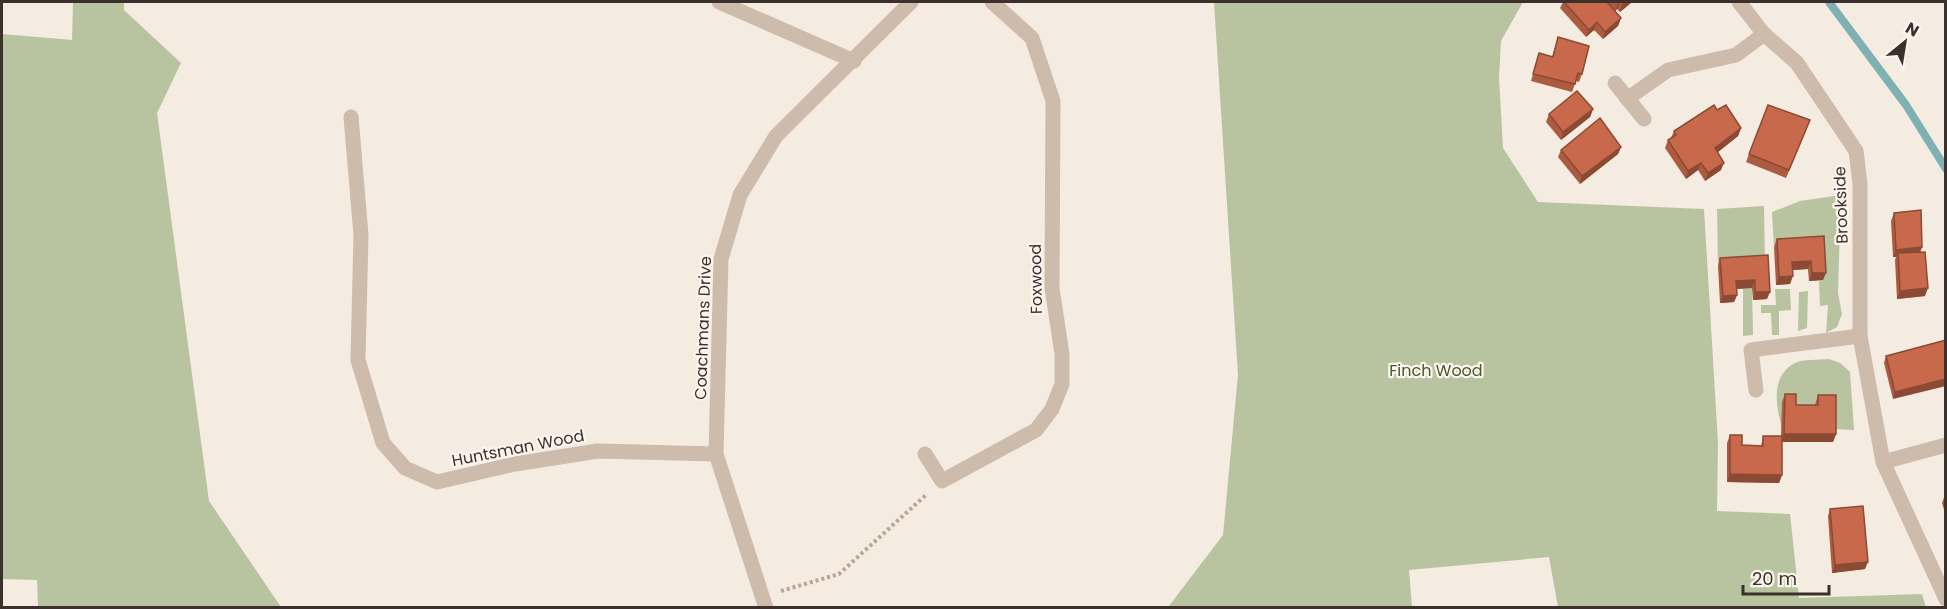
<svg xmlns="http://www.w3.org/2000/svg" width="1947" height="609" font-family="Poppins,sans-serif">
	<rect width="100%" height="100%" fill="#f4ebe1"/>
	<g fill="#b8c4a0">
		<polygon points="73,2 124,2 124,10 181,63 157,113 209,501 281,607 38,607 37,580 2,579 2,34 72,40"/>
		<polygon points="1214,2 1523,2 1501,41 1499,77 1503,148 1538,202 1704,209 1718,443 1717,511 1790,514 1799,598 1922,594 1926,607 1558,607 1549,557 1409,570 1412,607 1127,607 1169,606 1223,535 1238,375"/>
		<polygon points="1841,195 1838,293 1842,314 1837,327 1826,333 1828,305 1820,306 1819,281 1823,280 1821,244 1774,247 1772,212 1800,201"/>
		<polygon points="1764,206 1765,263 1718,266 1717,209"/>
		<polygon points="1752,288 1753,335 1743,336 1743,289"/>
		<polygon points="1775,289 1790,289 1791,310 1779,311 1779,335 1772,335 1771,313 1761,313 1761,305 1776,305"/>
		<polygon points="1808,291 1807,328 1798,331 1799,292"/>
		<path d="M1829,359L1840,363L1850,372L1854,430L1833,429L1815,413L1782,428C1776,406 1770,376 1795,363C1803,359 1819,360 1829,359Z"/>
	</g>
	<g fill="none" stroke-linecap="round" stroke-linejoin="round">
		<polyline stroke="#7fb0b2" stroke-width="8" points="1829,2 1906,105 1946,169"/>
		<polyline stroke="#b9a596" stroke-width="4" stroke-dasharray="3 3" stroke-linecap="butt" points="781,591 839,574 927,494"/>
		<g stroke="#cdbbac" stroke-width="15">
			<polyline points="719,2 854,61"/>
			<polyline points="1739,2 1764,34 1797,63 1856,151 1860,184 1860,336 1883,462 1946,599"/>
			<polyline points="1615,83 1644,119"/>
			<polyline points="1627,99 1668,70 1736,55 1764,34"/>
			<polyline points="351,117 361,235 358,360 383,443 405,468 437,482 515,464 598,451 716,454"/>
			<polyline points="1756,390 1751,350 1860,336"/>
			<polyline points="925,454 942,481 1036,430 1052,409 1062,384 1062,354 1052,288 1053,101 1032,38 992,2"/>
			<polyline points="1883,462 1946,445"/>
			<polyline points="766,608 716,454 721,259 740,195 776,136 911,2"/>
		</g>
	</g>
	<g fill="#ac5a40">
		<polygon points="1563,2 1607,2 1621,18 1618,26 1603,39 1594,30 1586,37 1560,8"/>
		<polygon points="1607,2 1632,2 1620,12 1617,9 1615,11"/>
		<polygon points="1558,37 1582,74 1579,82 1576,81 1572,92 1531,81 1539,53 1552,57"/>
		<polygon points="1768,105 1807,128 1786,178 1746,162"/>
		<polygon points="1593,109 1590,117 1561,140 1546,122 1549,114"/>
		<polygon points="1717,110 1741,128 1738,136 1718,152 1721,170 1705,181 1698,170 1686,179 1665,148 1668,140 1671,138 1674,131"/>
		<polygon points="1621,147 1618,154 1580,184 1558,157 1561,150"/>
		<polygon points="1894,213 1922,247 1920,252 1925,296 1897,299 1895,260 1896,257 1893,257 1891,221"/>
		<polygon points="1824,236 1823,280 1809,281 1808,269 1793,270 1790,284 1776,285 1774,247 1777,239"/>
		<polygon points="1768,255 1767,299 1753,300 1752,288 1737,289 1737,295 1734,302 1720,303 1718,266 1720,258"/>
		<polygon points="1946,340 1893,399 1884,363 1886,356"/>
		<polygon points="1785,394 1796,405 1815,405 1818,395 1836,434 1833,442 1782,442 1782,475 1779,483 1727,482 1727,443 1730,435 1742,445 1761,446 1763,436 1781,436 1782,402"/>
		<polygon points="1945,495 1946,495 1946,516 1942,503"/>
		<polygon points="1830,509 1865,569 1832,573 1828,516"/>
	</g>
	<g fill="#8c4a34">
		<polygon points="1620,2 1617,9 1615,11 1618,3"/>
		<polygon points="1625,2 1632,2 1620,12 1622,4"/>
		<polygon points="1621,18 1618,26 1603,39 1605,32"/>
		<polygon points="1597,22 1594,30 1586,37 1589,30"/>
		<polygon points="1593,109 1590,117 1561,140 1563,132"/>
		<polygon points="1741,128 1738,136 1713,156 1715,148"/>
		<polygon points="1621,147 1618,154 1580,184 1582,176"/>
		<polygon points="1701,163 1698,170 1686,179 1688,171"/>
		<polygon points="1724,163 1721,170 1705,181 1708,173"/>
		<polygon points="1922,247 1919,255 1898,253 1896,257 1893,257 1896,250"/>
		<polygon points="1811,261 1808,269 1790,270 1792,262"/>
		<polygon points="1812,273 1826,273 1823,280 1809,281"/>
		<polygon points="1793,276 1790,284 1776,285 1779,277"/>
		<polygon points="1755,280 1752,288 1734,289 1736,281"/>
		<polygon points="1928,288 1925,296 1897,299 1900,291"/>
		<polygon points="1755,292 1770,292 1767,299 1753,300"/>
		<polygon points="1737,295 1734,302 1720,303 1723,296"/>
		<polygon points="1946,379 1946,386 1893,399 1895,392"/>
		<polygon points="1784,434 1836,434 1833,442 1781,442"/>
		<polygon points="1730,474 1782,475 1779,483 1727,482"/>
		<polygon points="1868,562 1865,569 1832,573 1835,565"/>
	</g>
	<g fill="#c8694b" stroke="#8c4a34" stroke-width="1.5">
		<polygon points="1564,2 1607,2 1621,18 1605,32 1597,22 1589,30"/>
		<polygon points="1558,37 1589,46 1582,74 1578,73 1575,84 1533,74 1539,53 1553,57"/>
		<polygon points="1577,91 1593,109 1563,132 1549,114"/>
		<polygon points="1714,105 1717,110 1726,105 1741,128 1715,148 1724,163 1708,173 1701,163 1688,171 1668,140 1676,135 1674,131"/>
		<polygon points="1768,105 1810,120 1789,170 1749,154"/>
		<polygon points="1600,118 1621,147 1582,176 1561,150"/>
		<polygon points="1921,210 1922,247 1896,250 1894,213"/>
		<polygon points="1824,236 1826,273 1812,273 1811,261 1792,262 1793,276 1779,277 1777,239"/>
		<polygon points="1925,252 1928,288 1900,291 1898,253"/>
		<polygon points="1768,255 1770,292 1755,292 1755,280 1736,281 1737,295 1723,296 1720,258"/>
		<polygon points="1946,340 1946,379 1895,392 1886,356"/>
		<polygon points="1785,394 1796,394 1796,405 1818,405 1818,395 1836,395 1836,434 1784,434"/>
		<polygon points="1730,435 1742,435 1742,445 1763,446 1763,436 1782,436 1782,475 1730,474"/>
		<polygon points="1863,506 1868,562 1835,565 1830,509"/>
	</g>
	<g text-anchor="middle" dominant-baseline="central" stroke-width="4.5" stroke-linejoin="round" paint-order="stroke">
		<g font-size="16" fill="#3b302b" stroke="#fbf5ee">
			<text transform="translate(1841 205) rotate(-92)">Brookside</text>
			<text transform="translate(1036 279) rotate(-91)">Foxwood</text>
			<text transform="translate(703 328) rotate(-88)">Coachmans Drive</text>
			<text transform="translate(518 448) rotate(-11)">Huntsman Wood</text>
		</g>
		<g font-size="16" fill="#4a5a2e" stroke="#fbf5ee">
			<text x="1436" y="370">Finch Wood</text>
		</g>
	</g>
	<rect width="1947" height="609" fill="none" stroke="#3b302b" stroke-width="6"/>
	<g transform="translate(1905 42) rotate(30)" stroke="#fbf5ee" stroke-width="4.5" paint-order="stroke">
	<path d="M0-4.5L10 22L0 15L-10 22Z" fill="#3b302b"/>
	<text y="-9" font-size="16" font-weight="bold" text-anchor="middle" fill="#3b302b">N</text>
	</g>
	<path d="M1743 585v9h86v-9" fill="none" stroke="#3b302b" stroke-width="3"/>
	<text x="1752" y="585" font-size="18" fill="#3b302b" stroke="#fbf5ee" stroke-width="4.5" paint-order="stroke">20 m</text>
</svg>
